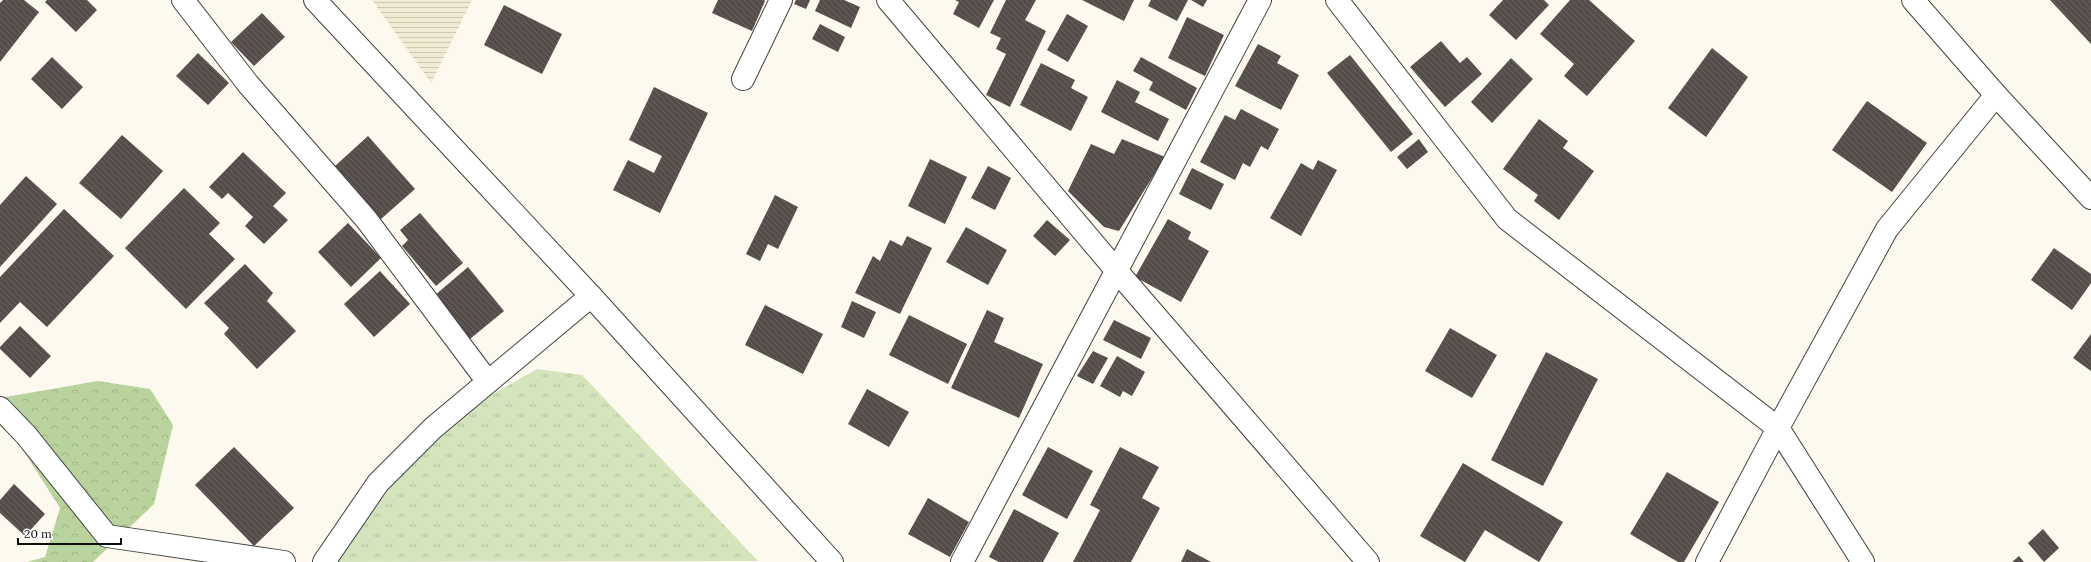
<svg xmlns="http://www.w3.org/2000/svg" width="2091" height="562" font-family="Lora,serif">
	<defs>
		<pattern id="farmland-rules" width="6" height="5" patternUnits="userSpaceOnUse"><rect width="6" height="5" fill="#f1ebd1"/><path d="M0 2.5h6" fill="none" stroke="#cdc8b2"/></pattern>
		<pattern id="grass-tufts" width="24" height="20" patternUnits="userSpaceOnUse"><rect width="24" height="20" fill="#d4e4bb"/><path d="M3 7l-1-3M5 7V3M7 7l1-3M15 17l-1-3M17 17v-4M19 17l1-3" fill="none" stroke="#b5c2a0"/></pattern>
		<pattern id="forest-crowns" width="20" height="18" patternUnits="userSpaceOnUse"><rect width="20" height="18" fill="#b9d39c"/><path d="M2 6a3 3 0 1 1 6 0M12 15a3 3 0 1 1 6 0" fill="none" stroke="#9eb485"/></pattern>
		<pattern id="building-back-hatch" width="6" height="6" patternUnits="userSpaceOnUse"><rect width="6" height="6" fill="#544d4a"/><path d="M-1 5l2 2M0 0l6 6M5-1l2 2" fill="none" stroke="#686260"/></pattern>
	</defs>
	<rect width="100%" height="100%" fill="#fdf9ee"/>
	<polygon fill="url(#farmland-rules)" points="372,0 472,0 431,83"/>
	<polygon fill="url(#grass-tufts)" points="537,369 582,375 758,561 325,562 433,428"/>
	<polygon fill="url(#forest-crowns)" points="98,381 150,389 173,425 154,504 93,562 27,562 45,557 60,508 0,414 0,398"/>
	<g fill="url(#building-back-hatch)">
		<polygon points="3,0 24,0 39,12 0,62 0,3"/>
		<polygon points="47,0 87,0 97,10 76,32 45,2"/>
		<polygon points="718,0 764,0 765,1 752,31 712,13"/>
		<polygon points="796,0 810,0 806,9 794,4"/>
		<polygon points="820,0 844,0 860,7 851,28 815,11"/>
		<polygon points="955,0 994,0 979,28 953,14 959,2"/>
		<polygon points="1006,0 1036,0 1025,20 1046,31 1010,107 986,95 1006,54 996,49 1001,38 990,33"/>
		<polygon points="1082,0 1134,0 1124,21"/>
		<polygon points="1151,0 1188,0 1177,21 1148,6"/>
		<polygon points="1191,0 1207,0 1203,7"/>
		<polygon points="1503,0 1544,0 1549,5 1516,40 1489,15"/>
		<polygon points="1570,0 1589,0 1635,41 1587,96 1564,76 1574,64 1540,34"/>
		<polygon points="2050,0 2091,0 2091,44"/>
		<polygon points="504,5 562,34 542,74 484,45"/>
		<polygon points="262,13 285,37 254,66 231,42"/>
		<polygon points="1067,14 1088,26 1068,62 1047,50"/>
		<polygon points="1187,17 1224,35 1205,76 1168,58"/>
		<polygon points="820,24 845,37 838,52 812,39"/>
		<polygon points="1441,41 1460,63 1467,57 1482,74 1445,107 1410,67"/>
		<polygon points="1258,44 1281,56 1277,63 1299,75 1281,110 1235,86"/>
		<polygon points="1712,48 1748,77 1706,137 1668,108"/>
		<polygon points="198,53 229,83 208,105 176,76"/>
		<polygon points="1350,55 1413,134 1391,152 1327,73"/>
		<polygon points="52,57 83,87 62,109 31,79"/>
		<polygon points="1141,57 1197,88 1186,110 1149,90 1153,82 1133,71"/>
		<polygon points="1511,58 1533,79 1492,123 1471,102"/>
		<polygon points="1041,63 1075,80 1071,88 1088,97 1071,131 1020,105"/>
		<polygon points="1117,80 1140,92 1135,102 1169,119 1158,141 1101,112"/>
		<polygon points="654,87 708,113 660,213 613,190 628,160 654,173 662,156 629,140"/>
		<polygon points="1867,101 1927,143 1892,192 1832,150"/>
		<polygon points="1241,109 1279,129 1268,150 1261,146 1250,167 1243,163 1235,180 1200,162 1225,115 1235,120"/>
		<polygon points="1539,119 1568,141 1563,148 1594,171 1559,220 1534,201 1538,195 1503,169"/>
		<polygon points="122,135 163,171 121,219 79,183"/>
		<polygon points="368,136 415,189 381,219 335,166"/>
		<polygon points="1122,139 1165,157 1119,231 1104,227 1068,191 1091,144 1114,154"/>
		<polygon points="1419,139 1428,152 1407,169 1397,157"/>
		<polygon points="243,152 286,193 273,206 288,220 264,244 245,226 253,217 228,193 222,199 209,187"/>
		<polygon points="930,159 967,177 945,224 908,206"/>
		<polygon points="1318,160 1337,170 1301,236 1270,218 1301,163 1313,170"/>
		<polygon points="988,166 1011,178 995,210 971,198"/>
		<polygon points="1192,168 1224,184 1211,210 1179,194"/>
		<polygon points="26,176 57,204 0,267 0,205"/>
		<polygon points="184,188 220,223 209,234 235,259 186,309 125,248"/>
		<polygon points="775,195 798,207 778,249 768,244 760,261 746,254"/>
		<polygon points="64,209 114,256 47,327 20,302 0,323 0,277"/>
		<polygon points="420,213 463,263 436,286 402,246 408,240 400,230"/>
		<polygon points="1168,219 1191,232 1188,239 1209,251 1181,302 1135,277"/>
		<polygon points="1047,220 1070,240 1055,256 1033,236"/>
		<polygon points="348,223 381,258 351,287 318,252"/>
		<polygon points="966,227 1007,250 988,285 946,262"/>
		<polygon points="907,236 932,248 900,314 855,293 873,256 880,261 890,240 902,246"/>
		<polygon points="2054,248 2091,274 2091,283 2072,310 2031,280"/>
		<polygon points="245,264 273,293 267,301 296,331 257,369 224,334 229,328 204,303"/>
		<polygon points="468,267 504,311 470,339 434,296"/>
		<polygon points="380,271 410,304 374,337 344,304"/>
		<polygon points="852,301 876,312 864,338 841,327"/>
		<polygon points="765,305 823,334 803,374 745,345"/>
		<polygon points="987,310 1004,318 994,342 1043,364 1019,418 951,388"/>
		<polygon points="909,315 967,344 948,384 889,355"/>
		<polygon points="1114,320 1151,338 1141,359 1103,340"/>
		<polygon points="20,326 51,356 30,378 0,349 0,347"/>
		<polygon points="1450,328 1497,355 1472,398 1425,371"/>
		<polygon points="2091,334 2091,371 2073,358"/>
		<polygon points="1093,351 1108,358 1093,384 1077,376"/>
		<polygon points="1546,352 1598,379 1543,486 1491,460"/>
		<polygon points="1117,356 1145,372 1132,396 1123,391 1120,397 1100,386"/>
		<polygon points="867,389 909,412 889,447 848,424"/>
		<polygon points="234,447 294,508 254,546 195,485"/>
		<polygon points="1048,447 1093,471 1067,519 1022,495"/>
		<polygon points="1120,447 1159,467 1142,498 1160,508 1131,562 1073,562 1100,510 1090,505"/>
		<polygon points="1463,463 1563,522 1539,562 1485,530 1465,562 1420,536"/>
		<polygon points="1667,472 1719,502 1684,562 1678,562 1630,534"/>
		<polygon points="14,484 45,514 25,536 0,513 0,500"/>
		<polygon points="928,498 969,522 950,557 908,534"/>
		<polygon points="1014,509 1059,533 1043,562 999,562 989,557"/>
		<polygon points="2043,529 2059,548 2044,562 2028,543"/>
		<polygon points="1187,549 1211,562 1181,562"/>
		<polygon points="2019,556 2024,562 2012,562"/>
	</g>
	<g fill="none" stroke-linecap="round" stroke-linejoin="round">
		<defs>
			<g id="minor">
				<polyline points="183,0 248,84 366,219 488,382"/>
				<polyline points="315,0 591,296 832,562"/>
				<polyline points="888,0 1116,270 1368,562"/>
				<polyline points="1337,0 1507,219 1778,428 1863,562"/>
				<polyline points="1913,0 1996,95 2091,198"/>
				<polyline points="743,79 781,0"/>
				<polyline points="0,408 26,435 107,536 284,562"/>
				<polyline points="324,562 378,483 433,428 591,296"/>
				<polyline points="962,562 1260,0"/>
				<polyline points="1707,562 1778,428 1887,229 1996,95"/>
			</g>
		</defs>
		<use href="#minor" stroke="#404040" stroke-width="24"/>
		<use href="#minor" stroke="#fff" stroke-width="22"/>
	</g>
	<path d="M18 538v6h103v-6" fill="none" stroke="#0d0d0d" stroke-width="2"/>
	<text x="24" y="538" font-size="12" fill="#0d0d0d" stroke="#ffffff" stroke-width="3" paint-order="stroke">20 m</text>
</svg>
